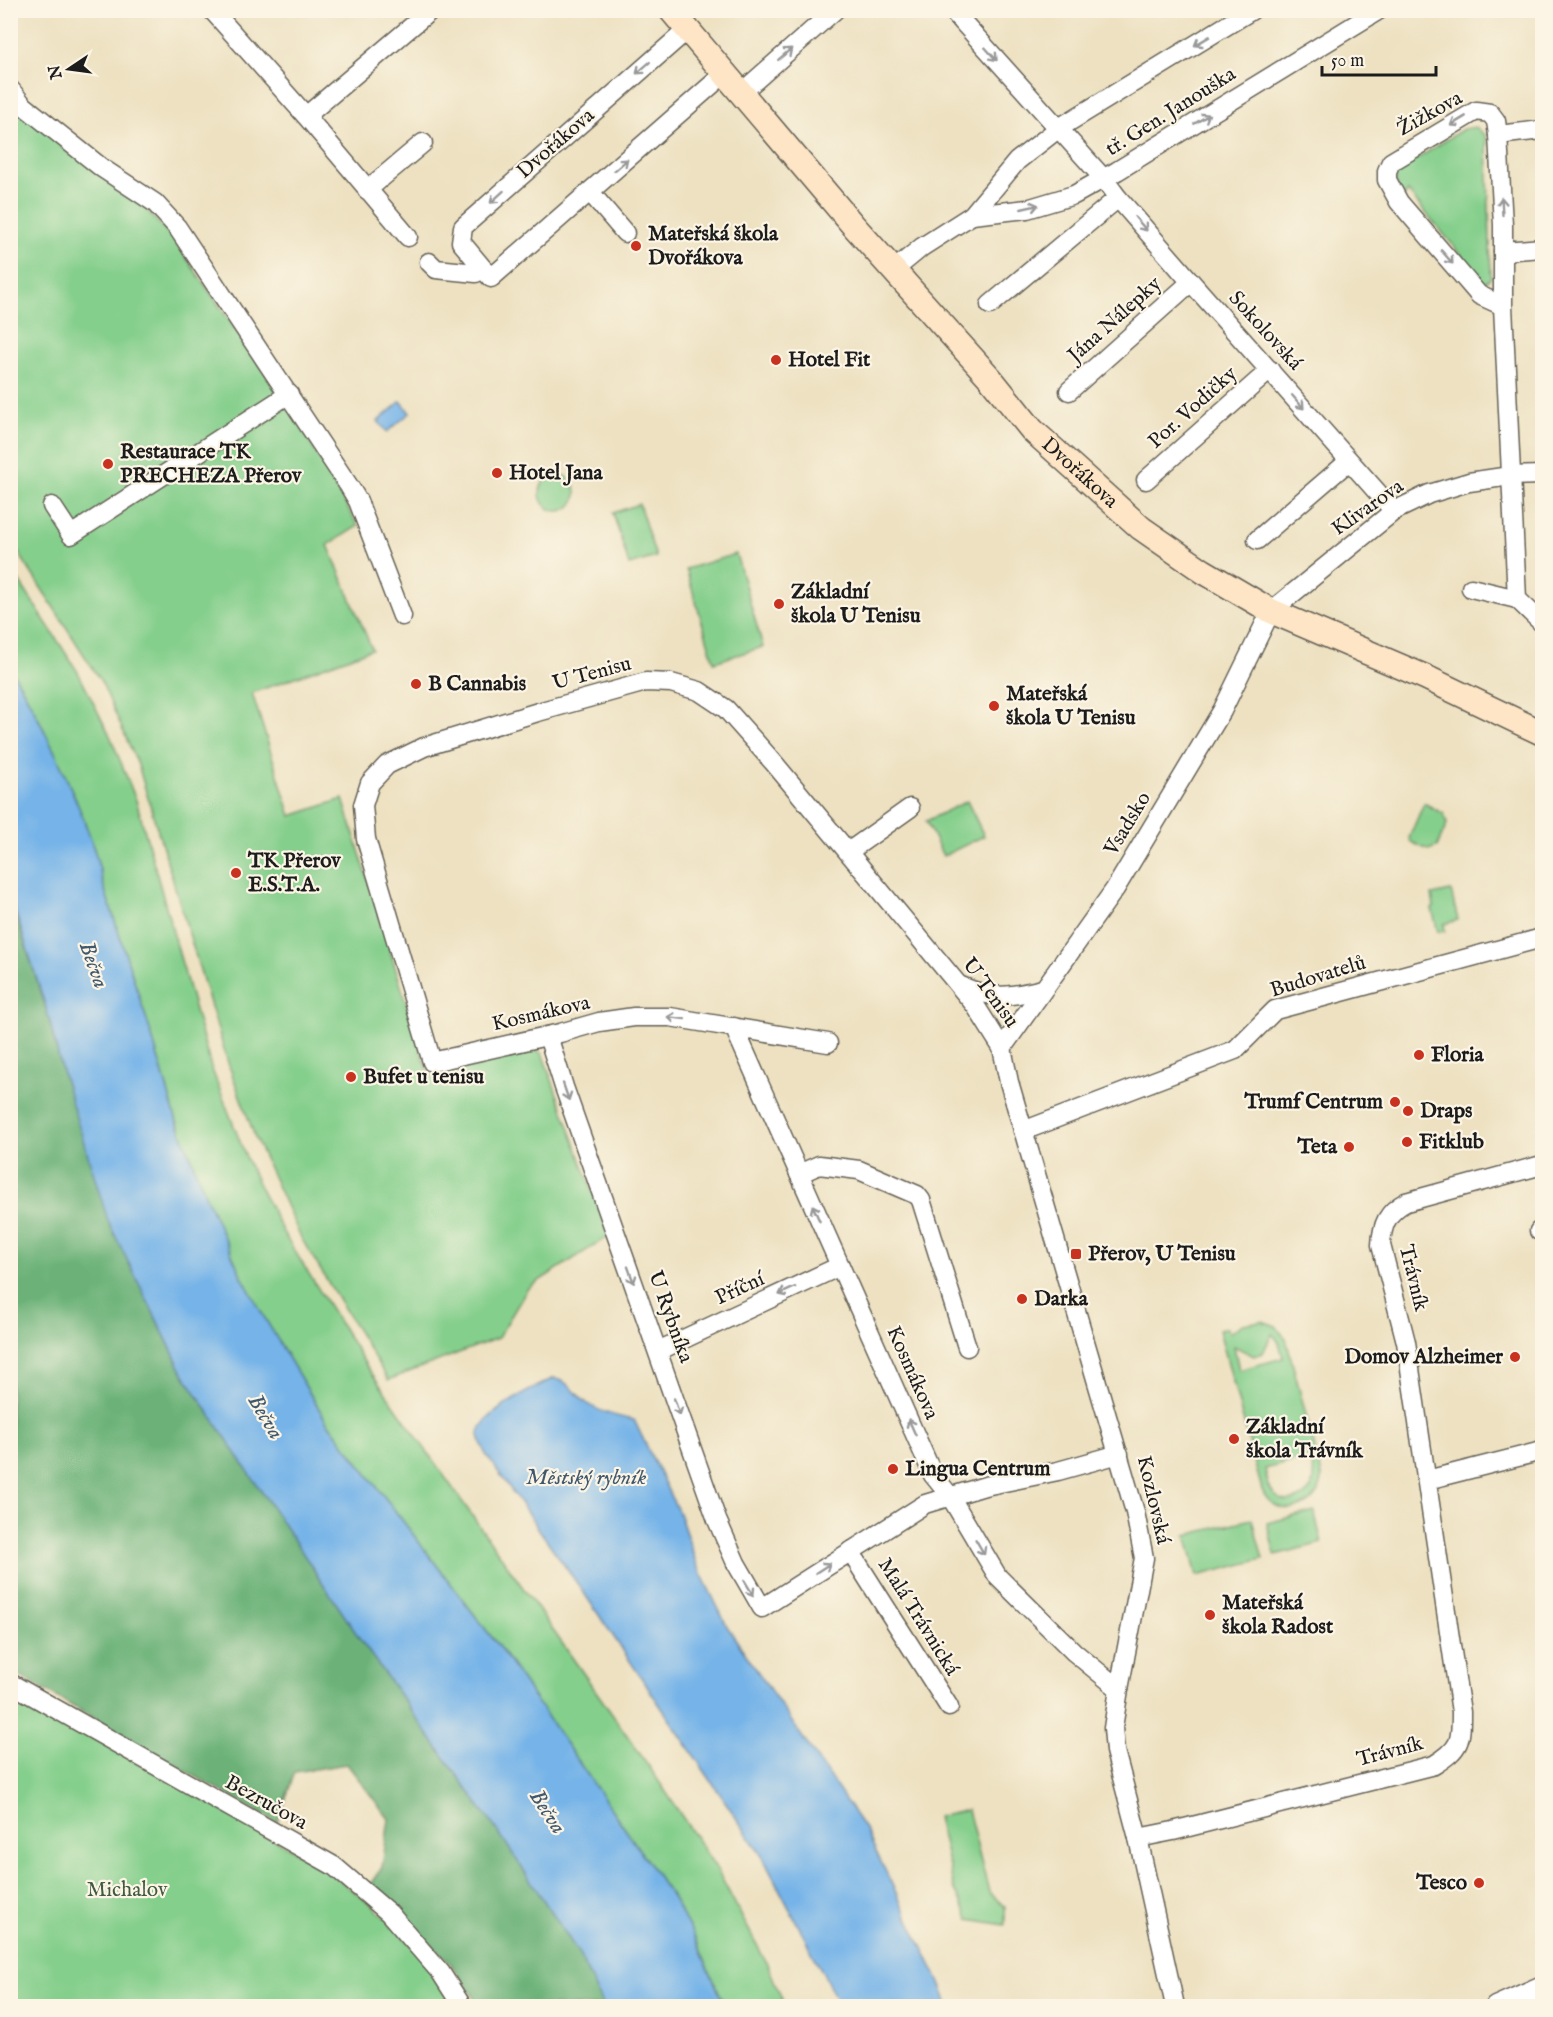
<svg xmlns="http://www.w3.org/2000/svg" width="1553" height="2017" font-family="'IM FELL English',serif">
	<rect width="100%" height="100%" fill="#fcf5e5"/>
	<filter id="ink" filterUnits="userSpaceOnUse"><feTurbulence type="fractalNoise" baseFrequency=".0167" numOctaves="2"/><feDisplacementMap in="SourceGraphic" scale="12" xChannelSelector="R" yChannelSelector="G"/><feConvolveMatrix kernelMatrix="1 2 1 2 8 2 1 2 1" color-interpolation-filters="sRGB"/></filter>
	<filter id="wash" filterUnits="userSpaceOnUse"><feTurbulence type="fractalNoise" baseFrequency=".008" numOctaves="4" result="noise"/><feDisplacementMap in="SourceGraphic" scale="24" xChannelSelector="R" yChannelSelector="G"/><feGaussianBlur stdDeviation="1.35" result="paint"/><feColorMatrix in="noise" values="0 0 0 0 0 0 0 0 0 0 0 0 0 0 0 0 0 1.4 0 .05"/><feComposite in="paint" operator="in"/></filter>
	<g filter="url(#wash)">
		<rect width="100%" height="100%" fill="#ede1c1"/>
		<g fill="#85cf8c" stroke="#507654" stroke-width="1.5" fill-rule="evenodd">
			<polygon points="11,104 144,207 174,240 293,413 358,526 328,545 372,649 252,693 291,816 343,799 429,1076 530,1049 542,1053 609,1236 528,1288 498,1338 388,1380 301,1238 255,1137 229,1066 138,765 102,683 11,541"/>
			<polygon points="1476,127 1485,135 1487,141 1491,277 1476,292 1459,271 1468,263 1408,192 1399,202 1395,173 1463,129"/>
			<circle cx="558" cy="493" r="18"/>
			<polygon points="639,504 656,557 629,565 613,513"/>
			<polygon points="736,554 763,647 714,662 686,569"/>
			<path d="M10,567L78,672L111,738L136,800L211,1067L250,1167L284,1234L366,1365L650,1768L716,1868L767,1964L785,2006H725L694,1936L672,1897L499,1647L325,1419L264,1317L241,1275L206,1197L176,1119L150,1030L103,884C94,839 75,797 56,755C42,726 29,697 11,670Z"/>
			<polygon points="967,801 984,836 943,856 926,821"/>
			<polygon points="1424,803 1444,814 1447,824 1437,847 1428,850 1411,842 1409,838"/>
			<polygon points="1451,891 1458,920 1444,924 1445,931 1438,932 1432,909 1434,907 1432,895"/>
			<path d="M1262,1321L1276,1326L1286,1339L1322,1475C1323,1509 1276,1523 1262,1490L1219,1330L1227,1328L1229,1333L1243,1324ZM1272,1334L1279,1342L1283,1358L1239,1370L1234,1346L1254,1356L1263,1353ZM1309,1457C1311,1464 1315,1474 1314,1481C1311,1496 1288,1507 1276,1496C1268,1490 1267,1478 1265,1469Z"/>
			<polygon points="1314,1511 1322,1543 1275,1555 1267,1523"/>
			<polygon points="1252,1519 1263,1559 1197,1576 1186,1535"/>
			<polygon points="10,1691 316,1863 371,1904 422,1955 457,2006 11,2006"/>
			<polygon points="968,1810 989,1892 1005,1907 1005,1925 969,1919 954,1888 937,1817"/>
		</g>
		<polygon fill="#6cb278" stroke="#44674a" stroke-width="1.5" points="10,898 47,1011 62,1071 147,1300 184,1375 364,1645 501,1836 578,1952 603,2006 480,2006 451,1964 369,1886 382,1867 389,1819 347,1764 295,1772 277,1823 11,1671"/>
		<g fill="#75b3e8" stroke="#486882" stroke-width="1.5">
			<polygon points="401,401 410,413 387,432 378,421"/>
			<path d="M11,670C29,697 42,726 56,755C75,797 94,839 103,884L150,1030L176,1119L206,1197L241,1275L264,1317L325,1419L499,1647L672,1897L694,1936L725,2006H603L578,1952L501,1836L364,1645L184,1375L108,1221L62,1071L47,1011L11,898Z"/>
			<path d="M554,1378C573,1383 574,1394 588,1404C601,1413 619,1417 634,1420L679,1513L697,1565L728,1628L865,1829L939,1981L947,2001L946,2006H840L762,1856L586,1596L485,1453C483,1447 479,1440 479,1434C480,1414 537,1386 554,1378Z"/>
		</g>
	</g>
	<g filter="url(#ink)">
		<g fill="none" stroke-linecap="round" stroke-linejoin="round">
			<defs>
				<g id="street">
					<polyline points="212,10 306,116 408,237"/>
					<polyline points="952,10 1104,179 1118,198 1191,282 1394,511"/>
					<polyline points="687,30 463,227 461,242 491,278 724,74"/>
					<polyline points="10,89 23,105 102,168 155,203 177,227 349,486 358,501 402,616"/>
					<polyline points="741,93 835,10"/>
					<polyline points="306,116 431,10"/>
					<polyline points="1498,135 1542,130"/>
					<polyline points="367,190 423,143"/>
					<polyline points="590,192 625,233"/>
					<polyline points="972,215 1027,209 1074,195 1117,171 1379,10"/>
					<polyline points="1503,251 1542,248"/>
					<polyline points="429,262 436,269 476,273 482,268"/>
					<polyline points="894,270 922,247 972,215 1017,161 1059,128 1252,10"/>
					<polyline points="990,305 1118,198"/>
					<polyline points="1503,306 1479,295 1399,202 1387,180 1387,171 1391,162 1476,111 1490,113 1496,121 1498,135 1503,225 1503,306 1517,599 1542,623"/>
					<polyline points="1069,391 1191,282"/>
					<polyline points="1146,480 1270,370"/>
					<polyline points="52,506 71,535 289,394"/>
					<polyline points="1257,540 1349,461"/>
					<polyline points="1471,588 1517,599"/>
					<polyline points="848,852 910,808"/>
					<path d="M961,986C994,1000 1009,997 1043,989"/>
					<polyline points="734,1027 933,1475 950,1496 998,1577 1074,1652 1119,1689"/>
					<polyline points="548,1036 564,1087 717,1520 736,1563 762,1608 925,1504 985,1486 1058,1471 1119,1454"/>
					<polyline points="828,1043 670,1017 634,1017 599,1022 560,1033 432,1062 366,839 363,805 370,783 387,765 424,747 538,712 646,682 671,683 699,691 726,709 774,763 975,1005 1002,1048 1009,1082 1135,1512 1144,1558 1119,1689 1113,1728 1115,1751 1138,1838 1175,2006"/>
					<polyline points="1002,1048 1115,889 1222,711 1271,611 1394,511 1429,494 1469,482 1510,476 1542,475"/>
					<polyline points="1023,1131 1235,1050 1275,1010 1542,938"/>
					<polyline points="799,1174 819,1165 859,1170 917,1195 921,1200 967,1347"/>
					<polyline points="1539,1231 1542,1231"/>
					<polyline points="658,1351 840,1266"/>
					<polyline points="1427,1480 1542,1451"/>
					<polyline points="850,1551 949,1707"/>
					<polyline points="10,1683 334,1866 389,1913 441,1973 462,2006"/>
					<path d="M1138,1838L1173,1831L1434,1765C1461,1748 1461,1742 1461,1712L1406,1342L1381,1245C1382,1225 1387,1212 1406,1202L1542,1165V1167"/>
					<polyline points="1495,2006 1542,1985"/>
					<polyline points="1525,2006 1542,2002"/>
				</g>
				<g id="secondary">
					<path id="s1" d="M671,10L853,225L991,379L1032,430L1141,528L1203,571L1271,611L1425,677L1542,733"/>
				</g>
			</defs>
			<use href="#street" stroke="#656156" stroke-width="21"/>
			<use href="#secondary" stroke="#656156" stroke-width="27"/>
			<use href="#street" stroke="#fff" stroke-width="18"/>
			<use href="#secondary" stroke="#fde5c5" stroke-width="24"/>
		</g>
		<defs><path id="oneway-shaft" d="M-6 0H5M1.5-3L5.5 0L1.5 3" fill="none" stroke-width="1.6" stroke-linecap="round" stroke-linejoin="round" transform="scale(1.5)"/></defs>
		<g stroke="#999">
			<use href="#oneway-shaft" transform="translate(1202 41) rotate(149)"/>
			<use href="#oneway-shaft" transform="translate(785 54) rotate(-41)"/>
			<use href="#oneway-shaft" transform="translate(991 54) rotate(48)"/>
			<use href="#oneway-shaft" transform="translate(643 68) rotate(139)"/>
			<use href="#oneway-shaft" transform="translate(1202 119) rotate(-32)"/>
			<use href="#oneway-shaft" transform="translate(1458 121) rotate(149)"/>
			<use href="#oneway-shaft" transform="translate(621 165) rotate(-41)"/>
			<use href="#oneway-shaft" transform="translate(497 197) rotate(138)"/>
			<use href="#oneway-shaft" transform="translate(1502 206) rotate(-93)"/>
			<use href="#oneway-shaft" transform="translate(1030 207) rotate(-13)"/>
			<use href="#oneway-shaft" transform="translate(1141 224) rotate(49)"/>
			<use href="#oneway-shaft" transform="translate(1447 257) rotate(49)"/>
			<use href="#oneway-shaft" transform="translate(1298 402) rotate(49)"/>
			<use href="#oneway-shaft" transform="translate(676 1018) rotate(-173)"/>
			<use href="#oneway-shaft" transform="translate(566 1092) rotate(71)"/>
			<use href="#oneway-shaft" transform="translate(816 1213) rotate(-114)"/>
			<use href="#oneway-shaft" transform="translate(631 1275) rotate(70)"/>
			<use href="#oneway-shaft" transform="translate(787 1291) rotate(155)"/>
			<use href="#oneway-shaft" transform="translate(677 1407) rotate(71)"/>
			<use href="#oneway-shaft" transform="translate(912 1427) rotate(-114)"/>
			<use href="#oneway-shaft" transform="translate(980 1547) rotate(60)"/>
			<use href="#oneway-shaft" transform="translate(823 1568) rotate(-33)"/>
			<use href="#oneway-shaft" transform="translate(749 1588) rotate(59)"/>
		</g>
	</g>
	<g fill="#c8321e" stroke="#fcf5e5" stroke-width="2">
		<circle cx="636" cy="246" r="6"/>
		<circle cx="776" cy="360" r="6"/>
		<circle cx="108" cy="464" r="6"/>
		<circle cx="497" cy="473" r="6"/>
		<circle cx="779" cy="604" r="6"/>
		<circle cx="416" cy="684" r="6"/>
		<circle cx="994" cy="706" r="6"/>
		<circle cx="236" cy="873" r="6"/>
		<circle cx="1419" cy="1055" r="6"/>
		<circle cx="351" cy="1077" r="6"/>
		<circle cx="1395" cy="1102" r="6"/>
		<circle cx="1408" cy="1111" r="6"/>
		<circle cx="1407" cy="1142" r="6"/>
		<circle cx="1349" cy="1147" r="6"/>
		<rect x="1070" y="1248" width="12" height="12" rx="3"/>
		<circle cx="1022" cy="1299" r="6"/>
		<circle cx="1515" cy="1357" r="6"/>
		<circle cx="1234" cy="1439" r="6"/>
		<circle cx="893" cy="1469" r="6"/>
		<circle cx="1210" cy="1615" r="6"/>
		<circle cx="1479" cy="1883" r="6"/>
	</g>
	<g text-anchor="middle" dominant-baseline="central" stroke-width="4.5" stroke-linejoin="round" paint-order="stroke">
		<g font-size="21" fill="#1c1c1c" stroke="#fcf5e5">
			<text transform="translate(1171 112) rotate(-32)">tř. Gen. Janouška</text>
			<text transform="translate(1430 114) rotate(-29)">Žižkova</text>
			<text transform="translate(556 144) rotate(-41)">Dvořákova</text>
			<text transform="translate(1115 320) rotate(-42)">Jána Nálepky</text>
			<text transform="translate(1265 331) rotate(48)">Sokolovská</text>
			<text transform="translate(1193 408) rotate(-42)">Por. Vodičky</text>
			<text stroke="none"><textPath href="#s1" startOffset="618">Dvořákova</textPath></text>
			<text transform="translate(1368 508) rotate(-35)">Klivarova</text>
			<text transform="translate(592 674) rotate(-15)">U Tenisu</text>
			<text transform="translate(1128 824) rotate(-59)">Vsadsko</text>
			<text transform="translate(1318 977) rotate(-17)">Budovatelů</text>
			<text transform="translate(990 993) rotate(54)">U Tenisu</text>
			<text transform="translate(541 1014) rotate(-13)">Kosmákova</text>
			<text transform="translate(1413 1278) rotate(76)">Trávník</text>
			<text transform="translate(740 1289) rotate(-25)">Příční</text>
			<text transform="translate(670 1317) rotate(70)">U Rybníka</text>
			<text transform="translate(912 1373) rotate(66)">Kosmákova</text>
			<text transform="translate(1153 1500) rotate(77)">Kozlovská</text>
			<text transform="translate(918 1617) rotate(58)">Malá Trávnická</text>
			<text transform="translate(1390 1752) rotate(-15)">Trávník</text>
			<text transform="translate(266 1803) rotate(29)">Bezručova</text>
		</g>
		<g font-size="21" font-weight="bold" fill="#1c1c1c" stroke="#fcf5e5" text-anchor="start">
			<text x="648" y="234">Mateřská škola<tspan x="648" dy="24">Dvořákova</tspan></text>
			<text x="788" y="360">Hotel Fit</text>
			<text x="120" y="452">Restaurace TK<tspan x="120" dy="24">PRECHEZA Přerov</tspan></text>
			<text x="509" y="473">Hotel Jana</text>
			<text x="791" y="592">Základní<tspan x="791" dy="24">škola U Tenisu</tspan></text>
			<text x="428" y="684">B Cannabis</text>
			<text x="1006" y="694">Mateřská<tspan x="1006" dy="24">škola U Tenisu</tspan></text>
			<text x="248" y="861">TK Přerov<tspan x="248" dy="24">E.S.T.A.</tspan></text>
			<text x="1431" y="1055">Floria</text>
			<text x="363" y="1077">Bufet u tenisu</text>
			<text x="1383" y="1102" text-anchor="end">Trumf Centrum</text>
			<text x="1420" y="1111">Draps</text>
			<text x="1419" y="1142">Fitklub</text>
			<text x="1337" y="1147" text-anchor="end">Teta</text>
			<text x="1088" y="1254">Přerov, U Tenisu</text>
			<text x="1034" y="1299">Darka</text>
			<text x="1503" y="1357" text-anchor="end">Domov Alzheimer</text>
			<text x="1246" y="1427">Základní<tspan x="1246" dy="24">škola Trávník</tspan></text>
			<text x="905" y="1469">Lingua Centrum</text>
			<text x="1222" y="1603">Mateřská<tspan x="1222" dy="24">škola Radost</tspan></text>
			<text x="1467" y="1883" text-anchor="end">Tesco</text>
		</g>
		<g font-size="21" fill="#415b43" stroke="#fcf5e5">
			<text x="127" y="1890">Michalov</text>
		</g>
		<g font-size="22" font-style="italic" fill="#40586e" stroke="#fcf5e5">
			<text transform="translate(93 965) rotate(70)">Bečva</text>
			<text transform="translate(265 1417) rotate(59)">Bečva</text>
			<text x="586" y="1478">Městský rybník</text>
			<text transform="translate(547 1812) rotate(57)">Bečva</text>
		</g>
	</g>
	<rect width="1553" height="2017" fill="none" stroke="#fcf5e5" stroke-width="36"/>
	<g transform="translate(69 69) rotate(257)" stroke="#fcf5e5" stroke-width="4.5" paint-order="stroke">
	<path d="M0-4.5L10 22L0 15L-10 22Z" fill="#1c1c1c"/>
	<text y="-9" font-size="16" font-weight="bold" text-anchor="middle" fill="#1c1c1c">N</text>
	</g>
	<path d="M1322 66v9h114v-9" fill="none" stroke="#1c1c1c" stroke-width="3"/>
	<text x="1331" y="66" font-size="18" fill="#1c1c1c" stroke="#fcf5e5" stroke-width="4.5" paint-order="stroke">50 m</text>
</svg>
